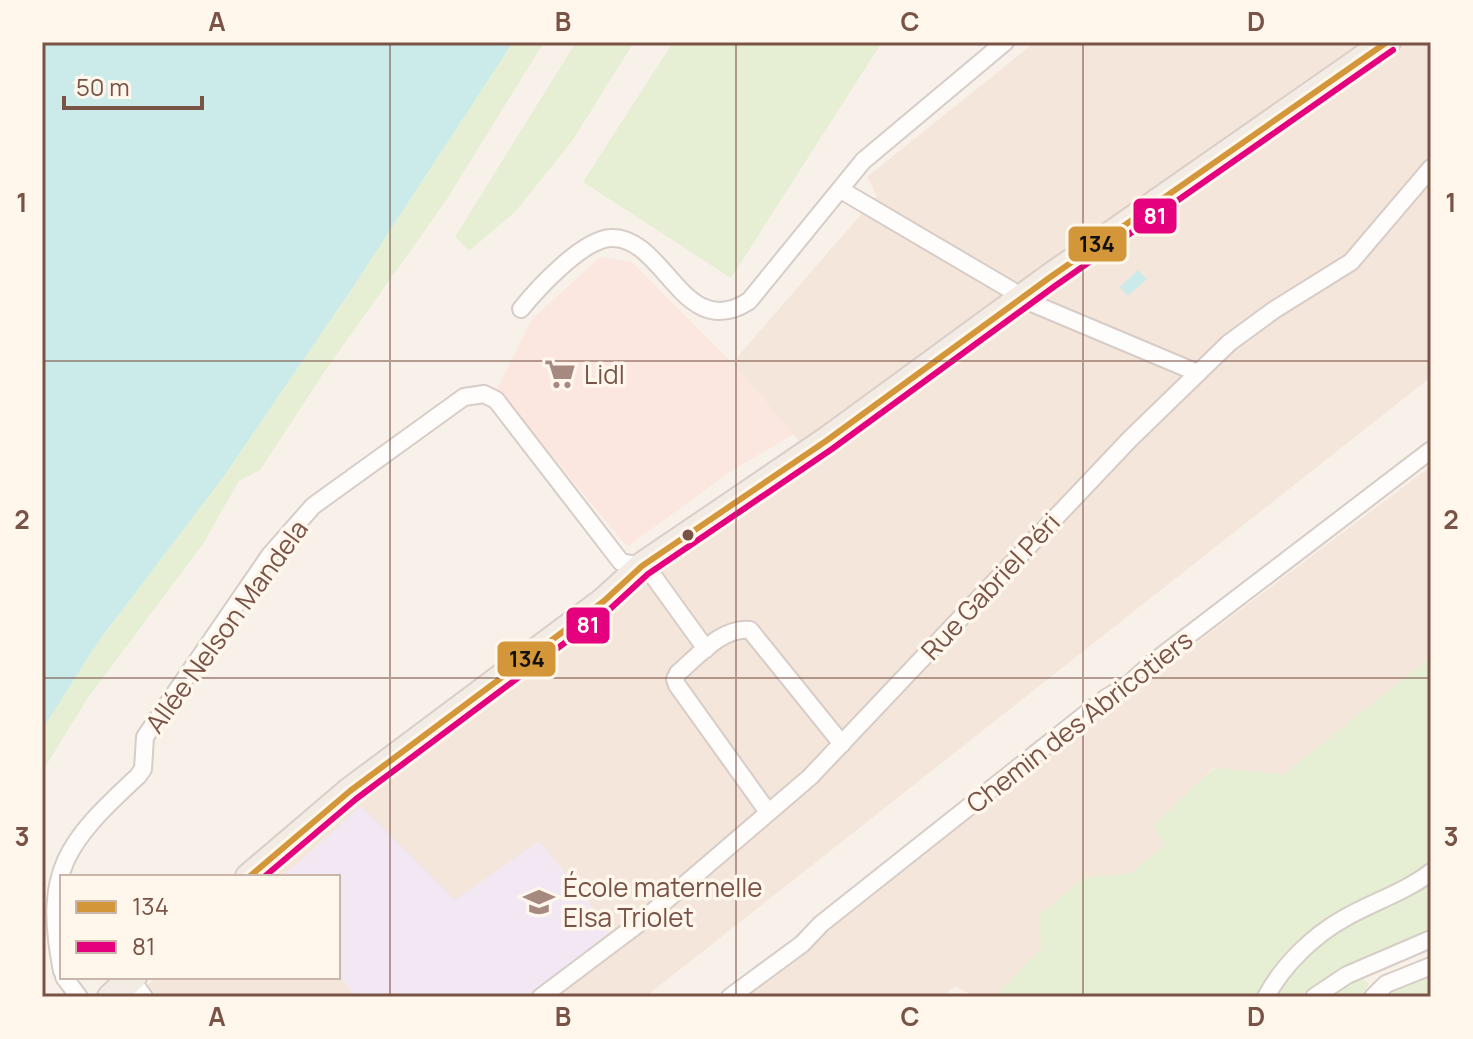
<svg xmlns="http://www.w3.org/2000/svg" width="1473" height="1039" font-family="Manrope,sans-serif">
	<rect width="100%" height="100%" fill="#f8f1ea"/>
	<g fill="#f4e6da">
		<polygon points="1035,42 1431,42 1431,377 645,997 134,997 156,977 338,977 338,877 268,877 368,794 562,641 813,457 732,363 877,196 867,177"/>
		<polygon points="1431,466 1431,657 1284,774 1213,768 1154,825 1164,846 1131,873 1084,878 1041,948 994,997 975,997 955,986 942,997 745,997 1084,728"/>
	</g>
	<polygon fill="#fce7e0" points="600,257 632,262 732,363 794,434 730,472 627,547 497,389 532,319"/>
	<polygon fill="#f2e8f3" points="361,806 455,900 539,841 611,930 535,997 355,997 338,972 338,952 342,946 338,941 338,877 283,876"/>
	<g fill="#e6efd3">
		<polygon points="513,42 544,42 447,199 325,371 260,470 239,481 203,544 87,699 42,772 42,730 98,642 224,476 353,287"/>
		<polygon points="576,42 634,42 572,141 515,212 469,251 455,237"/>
		<polygon points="673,42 882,42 731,278 583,182"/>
		<path d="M1431,657V863C1373,898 1283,929 1256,997H994L1041,948L1039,915L1084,878L1131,873L1164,846L1153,825L1214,768L1284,774Z"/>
		<path d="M1431,884V930L1330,975L1297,997H1277C1305,939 1377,911 1431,884Z"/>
		<polygon points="1431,975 1431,997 1383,997 1397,988"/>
		<polygon points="1358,976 1369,984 1362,997 1324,997"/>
	</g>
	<g fill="#caebea">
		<polygon points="42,42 513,42 353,287 224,476 98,642 42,730"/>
		<polygon points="1138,270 1147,279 1128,296 1120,287"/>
	</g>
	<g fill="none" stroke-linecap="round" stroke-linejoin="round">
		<defs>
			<g id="minor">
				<polyline points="841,190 1011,290 1022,299 1198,373"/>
				<path d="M521,309C538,288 583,239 611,238C665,236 683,344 749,301L863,161L1005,42"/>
				<path d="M768,812L677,685L675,679L678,673C697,657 723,626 750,630L842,744"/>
				<path d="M62,971C42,870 67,842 138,776L143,769L145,737L270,555L313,506L464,397L484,394L496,400L621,562L642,566L654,577L706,649"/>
				<polyline points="64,977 79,997"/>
				<polyline points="131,979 144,997"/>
				<polyline points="541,997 642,921 810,777 1130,439 1229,343 1274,310 1351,262 1431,168"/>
				<polyline points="730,997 802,944 821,924 1106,698 1128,685 1151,664 1431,450"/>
				<path d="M1266,997C1282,966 1313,936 1343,919C1372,902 1404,893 1431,872"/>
				<polyline points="1314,997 1347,975 1431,939"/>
				<polyline points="1373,997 1386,984 1431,966"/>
			</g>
			<g id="primary">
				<polyline points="249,877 350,791 604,601 642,566 826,441 1049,278 1387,42"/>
				<polyline points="111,997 133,977"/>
			</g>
		</defs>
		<use href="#minor" stroke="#d7ccc6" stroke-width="20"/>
		<use href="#primary" stroke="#dacec8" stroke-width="30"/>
		<use href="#minor" stroke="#fefdfc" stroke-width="16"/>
		<use href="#primary" stroke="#f3ece5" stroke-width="26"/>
		<defs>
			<polyline id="bus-1" points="249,877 350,791 604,601 642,566 826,441 1049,278 1387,42"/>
			<polyline id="bus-2" points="264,877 356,799 610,609 648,574 832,449 1055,286 1393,50"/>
		</defs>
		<use href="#bus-1" stroke="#fff6ec" stroke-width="12"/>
		<use href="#bus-2" stroke="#fff6ec" stroke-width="12"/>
		<use href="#bus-1" stroke="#d39639" stroke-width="6"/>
		<use href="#bus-2" stroke="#e5007d" stroke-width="6"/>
	</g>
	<path fill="none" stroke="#7a5347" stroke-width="2" stroke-opacity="0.55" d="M390,42V997M736,42V997M1083,42V997M42,361H1431M42,678H1431"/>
	<defs>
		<symbol id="supermarket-bare" viewBox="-9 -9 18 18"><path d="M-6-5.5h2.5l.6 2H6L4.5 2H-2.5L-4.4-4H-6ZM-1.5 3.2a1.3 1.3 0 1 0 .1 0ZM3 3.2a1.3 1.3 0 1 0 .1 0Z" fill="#a68a80" stroke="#fff6ec" stroke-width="2.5" paint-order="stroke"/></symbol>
		<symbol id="school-bare" viewBox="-9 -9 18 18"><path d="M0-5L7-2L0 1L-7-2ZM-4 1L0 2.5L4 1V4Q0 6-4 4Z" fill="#a68a80" stroke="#fff6ec" stroke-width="2.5" paint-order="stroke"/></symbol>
	</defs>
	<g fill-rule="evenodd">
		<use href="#supermarket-bare" x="538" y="352" width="44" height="44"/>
		<use href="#school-bare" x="517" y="880" width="44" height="44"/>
	</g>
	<circle fill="#7a5347" stroke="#fff6ec" stroke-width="3" cx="688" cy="535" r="7"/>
	<g text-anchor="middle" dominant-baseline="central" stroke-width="7" stroke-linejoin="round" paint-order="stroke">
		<g font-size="26" fill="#7a5347" stroke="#fff6ec" text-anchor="start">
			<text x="584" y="374">Lidl</text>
			<text x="563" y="887">École maternelle<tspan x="563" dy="30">Elsa Triolet</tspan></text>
		</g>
		<g font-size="26" fill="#7a5347" stroke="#fff6ec">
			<text transform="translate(990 586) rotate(-47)">Rue Gabriel Péri</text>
			<text transform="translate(226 626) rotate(-54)">Allée Nelson Mandela</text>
			<text transform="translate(1079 721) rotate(-38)">Chemin des Abricotiers</text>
		</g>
	</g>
	<g stroke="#fff6ec" stroke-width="3">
		<rect x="1132" y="197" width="46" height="38" rx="8" fill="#e5007d"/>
		<rect x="1067" y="225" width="61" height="38" rx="8" fill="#d39639"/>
		<rect x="565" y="606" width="46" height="39" rx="8" fill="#e5007d"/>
		<rect x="496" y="640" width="61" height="38" rx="8" fill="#d39639"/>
	</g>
	<g font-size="22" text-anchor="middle" font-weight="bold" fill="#fff">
		<text x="1155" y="224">81</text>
		<text x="588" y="633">81</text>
	</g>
	<g font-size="22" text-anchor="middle" font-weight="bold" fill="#111">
		<text x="1097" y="252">134</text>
		<text x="527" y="667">134</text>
	</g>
	<rect width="1473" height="1039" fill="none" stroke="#fff6ec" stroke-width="88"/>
	<rect x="60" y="875" width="280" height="104" fill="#fff6ec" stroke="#cab5aa" stroke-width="2"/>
	<rect x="76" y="901" width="40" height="12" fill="#d39639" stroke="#cab5aa" stroke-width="2"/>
	<text x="132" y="915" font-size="24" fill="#7a5347">134</text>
	<rect x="76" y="941" width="40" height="12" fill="#e5007d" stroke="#cab5aa" stroke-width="2"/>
	<text x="132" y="955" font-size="24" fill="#7a5347">81</text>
	<path d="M64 96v12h138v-12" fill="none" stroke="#7a5347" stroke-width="4"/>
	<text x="76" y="96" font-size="24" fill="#7a5347" stroke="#fff6ec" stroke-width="6" paint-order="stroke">50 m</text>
	<rect x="44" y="44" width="1385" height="951" fill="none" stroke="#7a5347" stroke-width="3"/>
	<g font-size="26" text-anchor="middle" font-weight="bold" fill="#7a5347">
		<text x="217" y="31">A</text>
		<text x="563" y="31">B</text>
		<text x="910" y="31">C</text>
		<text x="1256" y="31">D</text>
		<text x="22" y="212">1</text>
		<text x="1451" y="212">1</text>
		<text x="22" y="529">2</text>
		<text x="1451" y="529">2</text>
		<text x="22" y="846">3</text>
		<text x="1451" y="846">3</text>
		<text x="217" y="1026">A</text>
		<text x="563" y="1026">B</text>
		<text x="910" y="1026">C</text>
		<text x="1256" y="1026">D</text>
	</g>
</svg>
